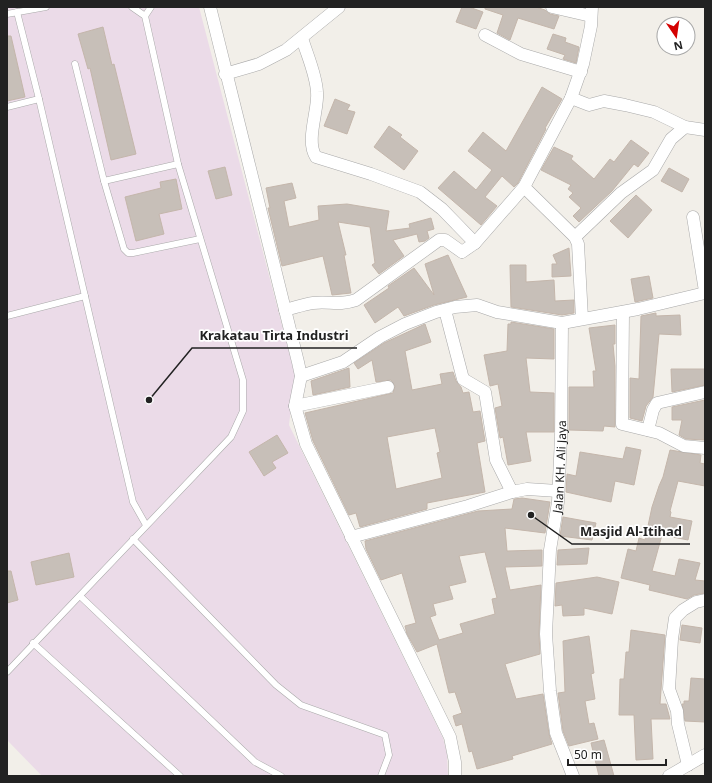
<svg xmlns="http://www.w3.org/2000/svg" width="712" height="783" font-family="'Noto Sans',sans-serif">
	<rect width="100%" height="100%" fill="#f2efe9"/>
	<polygon fill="#ebdbe8" points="7,7 199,7 295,375 289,425 443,738 447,754 448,776 42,776 7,740"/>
	<g fill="#c7bfb8" stroke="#c4b6ab" fill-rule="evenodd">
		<polygon points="462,7 469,7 483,12 476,29 456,22"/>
		<polygon points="485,7 536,7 545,10 550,14 559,16 554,29 518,18 510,40 497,33 503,15 485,9"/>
		<polygon points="103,27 112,65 114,64 136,154 111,160 90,68 88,69 78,34"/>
		<polygon points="553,34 566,38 565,42 579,47 576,63 563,59 565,55 547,49"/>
		<polygon points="7,36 11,36 25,97 7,101"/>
		<polygon points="542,87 562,99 545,128 546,129 518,183 514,187 502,176 485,197 497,206 481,225 438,188 454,171 476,190 492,170 468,151 483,132 506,151"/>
		<polygon points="335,99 350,105 347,110 355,112 347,134 324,126"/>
		<polygon points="389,126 402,135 400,137 418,151 404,170 374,147"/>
		<polygon points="631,140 649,153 638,167 634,164 612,191 579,222 573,216 581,208 569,197 573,193 568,189 571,185 541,170 554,147 573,156 571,159 594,179 610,159 614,162"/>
		<polygon points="225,167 232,195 216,199 208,171"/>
		<polygon points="669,168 689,179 682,192 661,181"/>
		<polygon points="176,179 182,209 159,214 164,234 136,241 125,197 161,188 160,182"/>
		<polygon points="292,183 296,198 284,201 289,227 319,220 318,206 347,204 389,211 386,231 410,228 409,224 431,218 434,229 427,231 429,238 425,241 419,242 417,234 393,240 404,256 379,274 372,265 375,263 370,227 338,222 346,255 344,255 351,293 332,295 323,256 282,266 268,208 270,208 266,188"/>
		<polygon points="636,195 652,210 628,238 610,221"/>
		<polygon points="569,248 571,276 552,277 552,264 557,264 553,255"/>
		<polygon points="448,255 467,297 434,305 404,316 398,307 375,323 364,305 389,288 388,286 414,268 434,295 425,264"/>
		<polygon points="510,265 526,265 526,282 554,280 555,301 574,300 574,313 562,315 511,307"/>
		<polygon points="649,276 653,298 635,302 631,279"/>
		<polygon points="656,313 656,316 680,315 681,335 659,334 653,397 646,406 642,421 630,418 630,378 639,379 641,316"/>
		<polygon points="511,322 554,329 554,359 526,358 530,392 554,393 554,432 526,432 531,461 508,465 503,437 500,438 495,408 502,406 498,384 490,386 484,355 507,351 508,324 511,324"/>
		<path d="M425,324L431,342L405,351L412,390L442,384L440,374L453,372L456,381L461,387L463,393L469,392L473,412L480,411L485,441L477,443L485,492L427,503V509L360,527L356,513L349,515L313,441L305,413L393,393L395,386L391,380L376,382L372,360L358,369L354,363L384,343ZM435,428L440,452L437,453L442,478L396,489L387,437Z"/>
		<polygon points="615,325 615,344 613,344 615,366 615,427 604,426 603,431 569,430 569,387 594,387 593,371 596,371 589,328"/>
		<polygon points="349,368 350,387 313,395 311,381"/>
		<polygon points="671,369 705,369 705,385 672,392"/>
		<polygon points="705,400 704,440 686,439 679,435 682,420 672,420 672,407"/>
		<polygon points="277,435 288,453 272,462 276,468 264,476 249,452"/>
		<polygon points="626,447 641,450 634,485 615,481 611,502 566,492 567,474 576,476 580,452 623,459"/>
		<polygon points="670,450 701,455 700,463 705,464 705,486 678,481 670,511 671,512 670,517 692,521 688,540 662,535 652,571 675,576 679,559 700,563 695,580 705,581 705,593 694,595 687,599 649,590 650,585 621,578 628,549 636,551 639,538 645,540 652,507 659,486 663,477"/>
		<path d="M522,498L550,502L545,533L505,528L507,551L542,550V566L505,567L510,590L541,585L539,634L540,654L505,664L516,699L543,694L549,734L552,744L512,756L513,759L477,769L472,751L469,752L462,724L456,726L453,716L462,713L455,692L449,693L437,644L417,652L407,634L405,626L416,623L402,573L381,580L366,549L365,541L478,511L512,509L514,499ZM485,552L497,598L492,599L495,614L460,624L463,633L439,640L430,617L436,615L433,604L453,599L449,586L466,582L459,556Z"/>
		<polygon points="563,517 596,523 592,540 560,536"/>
		<polygon points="589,548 587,564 557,565 558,550"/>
		<polygon points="69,553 74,577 36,585 31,562"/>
		<polygon points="7,571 11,571 18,600 7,603"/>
		<polygon points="597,577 619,582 612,614 584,608 584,615 563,616 562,605 555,606 556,583"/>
		<polygon points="682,625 702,628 700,643 680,640"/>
		<polygon points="631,630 665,635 660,704 666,704 670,719 651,719 653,759 636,760 634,715 619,715 620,679 624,679 626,652 629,652"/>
		<polygon points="589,636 594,673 591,674 595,699 585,701 589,724 594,723 598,739 569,746 563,731 558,693 565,692 563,641"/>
		<polygon points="691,678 705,679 705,722 685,721 682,704 684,704 684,701 689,701"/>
		<polygon points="604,740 614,776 599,776 591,743"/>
	</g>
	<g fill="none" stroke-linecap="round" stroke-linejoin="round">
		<defs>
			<g id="service">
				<polyline points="17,12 39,99 133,502 146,525"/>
				<polyline points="7,14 46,7"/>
				<polyline points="145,16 151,7"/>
				<polyline points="75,64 104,181 178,164 145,16 132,7"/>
				<polyline points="7,107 39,99"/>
				<polyline points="104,181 124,249 128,253 133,253 200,239"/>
				<polyline points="7,316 85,296"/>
				<polyline points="133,539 276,685 301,705 385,735 389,755 381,776"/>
				<polyline points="80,596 255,762 281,776"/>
				<polyline points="33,643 180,776"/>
				<polyline points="7,672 231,437 243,411 243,380 178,164"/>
			</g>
			<g id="minor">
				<polyline points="210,7 298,362 301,376 295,406 306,444 450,737 455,762 455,776"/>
				<polyline points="552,7 591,16"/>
				<polyline points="485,35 521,54 581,72"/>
				<path d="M302,38C307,55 316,74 317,92C319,109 305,141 316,157L371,174L420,192L442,209L475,243"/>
				<polyline points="225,74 259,64 286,50 339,7"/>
				<polyline points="571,98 589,105 604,101 625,105 654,112 685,127 705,130"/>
				<polyline points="524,187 575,237 578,244 582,318"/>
				<polyline points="693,217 705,291"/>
				<polyline points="575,237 621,193 653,170 671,139 685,127"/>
				<path d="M285,310C294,308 304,304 313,303C330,301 338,306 356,300L439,240H445L462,252L475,243L524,187L571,98L583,64L591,26L592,7"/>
				<polyline points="445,310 463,379 485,392 496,460 512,492 527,489 558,491"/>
				<polyline points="623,312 622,424 659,433 684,446 705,448"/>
				<polyline points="301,376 343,362 380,337 405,324 436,312 455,307 477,305 497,312 562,323"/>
				<polyline points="295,406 388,387"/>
				<polyline points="648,430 653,410 657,403 705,392"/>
				<polyline points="351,537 468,506 512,492"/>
				<polyline points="688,765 678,724 677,711 669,689 672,639 675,618 683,610 696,602 705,600"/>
				<path id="s1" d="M573,776L556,733L550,691L546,634L550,550L558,502L561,437L562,323L638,309L705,293"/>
				<polyline points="669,776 705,755"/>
			</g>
		</defs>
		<use href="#service" stroke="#a9a9a9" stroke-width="7"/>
		<use href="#minor" stroke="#a9a9a9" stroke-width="13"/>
		<use href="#service" stroke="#fff" stroke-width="6"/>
		<use href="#minor" stroke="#fff" stroke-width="12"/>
	</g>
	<g text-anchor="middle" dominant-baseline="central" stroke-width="3.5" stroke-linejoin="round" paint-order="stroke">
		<g font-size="12" fill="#222" stroke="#fff">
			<text stroke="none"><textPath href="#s1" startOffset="314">Jalan KH. Ali Jaya</textPath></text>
		</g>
	</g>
	<path fill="none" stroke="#222" stroke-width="1.5" d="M149 400L192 348H357M531 515L572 544H690"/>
	<g fill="#222" stroke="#fff" stroke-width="1.5">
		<circle cx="149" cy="400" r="4"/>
		<circle cx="531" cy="515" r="4"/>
	</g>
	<g font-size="13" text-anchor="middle" font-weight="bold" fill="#222" stroke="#fff" stroke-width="3.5" stroke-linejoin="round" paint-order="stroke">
		<text x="274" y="340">Krakatau Tirta Industri</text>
		<text x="631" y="536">Masjid Al-Itihad</text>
	</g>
	<rect width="712" height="783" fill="none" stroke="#222222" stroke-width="16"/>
	<g transform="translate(676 36) rotate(167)"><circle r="19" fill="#ffffff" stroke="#a7a7a7"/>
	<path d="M0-3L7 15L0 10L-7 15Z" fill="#d40000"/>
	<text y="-6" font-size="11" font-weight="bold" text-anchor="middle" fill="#222222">N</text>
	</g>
	<path d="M568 759v6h98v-6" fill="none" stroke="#222222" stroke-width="2"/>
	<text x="574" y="759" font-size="12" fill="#222222" stroke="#ffffff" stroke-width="3" paint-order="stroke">50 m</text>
</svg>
